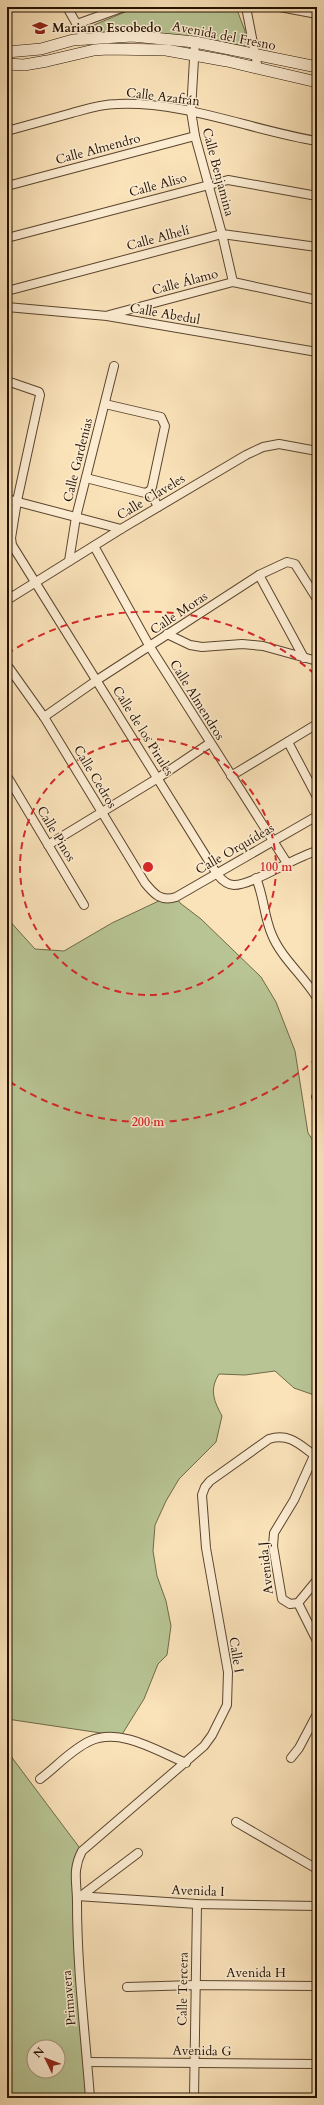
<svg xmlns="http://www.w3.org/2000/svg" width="324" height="2105" font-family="Cardo,serif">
	<rect width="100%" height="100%" fill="#fae2b9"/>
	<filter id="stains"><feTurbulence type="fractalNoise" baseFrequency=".005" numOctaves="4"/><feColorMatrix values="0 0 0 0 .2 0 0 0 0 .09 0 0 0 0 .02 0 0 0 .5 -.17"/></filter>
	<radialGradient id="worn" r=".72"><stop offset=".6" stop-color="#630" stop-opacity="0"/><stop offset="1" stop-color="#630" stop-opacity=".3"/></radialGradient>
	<g fill="#b8c494" stroke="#6e6a4a" fill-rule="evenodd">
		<polygon points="137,7 236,7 245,31 246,46 204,39 123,29 97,33 94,25"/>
		<path d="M176,897L180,903L201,919L261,977L276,1002L295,1051L308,1133L317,1146V1396L294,1388L275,1371L245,1375L219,1374C209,1390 214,1401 222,1416L216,1442L179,1479L166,1501L155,1525L153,1551L157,1576L166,1601L171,1626L167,1655L158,1664L144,1699L121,1736L7,1719V918L35,949L64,951L112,923L163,899Z"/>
		<path d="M7,1751L82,1851L76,1862L88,2098H7ZM34,2047H58V2071H34Z"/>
	</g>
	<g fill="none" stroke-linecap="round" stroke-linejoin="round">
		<defs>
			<g id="street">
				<polyline points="67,7 85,39"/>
				<polyline points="246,7 258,69"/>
				<polyline points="280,7 317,14"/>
				<polyline points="77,24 124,7"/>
				<polyline points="195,42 191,111 195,136 222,234 233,282"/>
				<path d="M7,131C29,125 50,119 72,113C86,109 101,104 117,104C185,101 250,130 317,141"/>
				<polyline points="7,186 195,136"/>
				<polyline points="7,238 228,180 317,196"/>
				<polyline points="7,291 222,234 317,247"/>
				<polyline points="7,307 107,316 317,352"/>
				<polyline points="109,315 233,282 317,300"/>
				<path d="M7,381L39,392L40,395L17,501L11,538L12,545L217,874C221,879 227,885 234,885C253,885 294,857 317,851"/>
				<polyline points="105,404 161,417 165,426 152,487 150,491"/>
				<polyline points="86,478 145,493 150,491"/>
				<polyline points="150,491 158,507"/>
				<polyline points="7,499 121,529"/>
				<polyline points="94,546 150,647 287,863"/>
				<polyline points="69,561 76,517 114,366"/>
				<polyline points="259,575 304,658"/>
				<polyline points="7,600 121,529 246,455 263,447 279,444 317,451"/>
				<polyline points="167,634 190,645 202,647 242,644 263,646 317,661"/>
				<path d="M7,665L44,717L145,883C154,894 161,902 176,897L317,816"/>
				<polyline points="44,717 97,680 259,575 287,562 295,564 317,599"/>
				<polyline points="288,742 317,797"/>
				<polyline points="7,776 84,905"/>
				<polyline points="231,776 317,724"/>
				<polyline points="48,845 158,778 210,743"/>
				<path d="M256,878C264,897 264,917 272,935C282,959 304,976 317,998"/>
				<polyline points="316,1097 317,1097"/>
				<polyline points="317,1415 317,1420"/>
				<polyline points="317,1449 294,1500 274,1533 273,1546 282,1599 290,1604 298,1603 317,1580"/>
				<polyline points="298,1603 317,1641"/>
				<polyline points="291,1758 299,1748 317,1714"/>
				<path d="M40,1779C56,1767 72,1749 90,1741C120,1727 157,1751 186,1763"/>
				<polyline points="236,1822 317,1869"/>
				<polyline points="77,1896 197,1904 317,1906"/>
				<polyline points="81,1896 138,1853"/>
				<polyline points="127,1987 195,1985 317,1986"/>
				<polyline points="87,2062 317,2064"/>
				<path d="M90,2098C85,2032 77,1968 77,1902C77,1882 72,1870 82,1851L204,1746L212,1735L227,1705L228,1672L206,1548L202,1495L205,1487L210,1481L269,1439C289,1433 299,1444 314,1455"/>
				<polyline points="194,2098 197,1904"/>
			</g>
			<g id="secondary">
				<polyline points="7,52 41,49 73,40 132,36 195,42 317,67"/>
				<polyline points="7,64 24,65 47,61 94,50 107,49 166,50 227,61 317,82"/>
			</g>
		</defs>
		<use href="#street" stroke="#5a452e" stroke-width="10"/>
		<use href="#secondary" stroke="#241100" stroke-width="12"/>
		<use href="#street" stroke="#fcecd2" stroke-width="8"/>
		<use href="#secondary" stroke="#fcecd2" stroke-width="11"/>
	</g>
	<g fill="none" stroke="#d62828" stroke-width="2" stroke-dasharray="7 5">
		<circle cx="148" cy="867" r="128"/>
		<path d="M317 1058A255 255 0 0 1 7 1080M7 654A255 255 0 0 1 317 676"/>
	</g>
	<defs>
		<symbol id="school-bare" viewBox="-9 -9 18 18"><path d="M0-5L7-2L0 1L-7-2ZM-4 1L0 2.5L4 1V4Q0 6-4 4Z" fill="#8f2418" stroke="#fcecd2" stroke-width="2.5" paint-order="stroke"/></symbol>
	</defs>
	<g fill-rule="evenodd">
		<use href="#school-bare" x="29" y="17" width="22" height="22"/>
	</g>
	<g text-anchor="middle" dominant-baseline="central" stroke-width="3" stroke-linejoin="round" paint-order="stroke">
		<g font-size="13" font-weight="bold" fill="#241100" stroke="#fcecd2" text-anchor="start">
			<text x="52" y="28">Mariano Escobedo</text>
		</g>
		<g font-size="13" fill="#241100" stroke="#fcecd2">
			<text transform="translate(224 36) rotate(11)">Avenida del Fresno</text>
			<text transform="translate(163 97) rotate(7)">Calle Azafrán</text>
			<text transform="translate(98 149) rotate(-15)">Calle Almendro</text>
			<text transform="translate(218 172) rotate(75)">Calle Benjamina</text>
			<text transform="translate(158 185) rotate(-15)">Calle Aliso</text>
			<text transform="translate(158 238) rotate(-15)">Calle Alhelí</text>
			<text transform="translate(185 282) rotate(-15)">Calle Álamo</text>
			<text transform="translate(165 314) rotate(10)">Calle Abedul</text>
			<text transform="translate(78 460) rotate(-76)">Calle Gardenias</text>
			<text transform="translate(151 497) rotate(-31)">Calle Claveles</text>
			<text transform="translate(179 613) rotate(-34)">Calle Moras</text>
			<text transform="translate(197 700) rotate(58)">Calle Almendros</text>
			<text transform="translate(143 731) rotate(58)">Calle de los Pirules</text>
			<text transform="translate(95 777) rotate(59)">Calle Cedros</text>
			<text transform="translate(56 834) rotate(59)">Calle Pinos</text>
			<text transform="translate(235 849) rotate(-30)">Calle Orquídeas</text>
			<text transform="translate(266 1568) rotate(-96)">Avenida J</text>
			<text transform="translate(236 1655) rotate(81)">Calle I</text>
			<text transform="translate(198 1891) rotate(2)">Avenida I</text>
			<text x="256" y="1973">Avenida H</text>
			<text transform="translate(183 1989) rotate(-89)">Calle Tercera</text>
			<text transform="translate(69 1998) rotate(-95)">Primavera</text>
			<text transform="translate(202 2051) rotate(1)">Avenida G</text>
		</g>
	</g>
	<circle cx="148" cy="867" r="6" fill="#d62828" stroke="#fcecd2" stroke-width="2"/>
	<g font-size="12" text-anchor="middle" font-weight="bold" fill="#d62828" stroke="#fcecd2" stroke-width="3" stroke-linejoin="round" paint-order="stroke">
		<text x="276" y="871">100 m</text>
		<text x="148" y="1126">200 m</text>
	</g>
	<rect width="324" height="2105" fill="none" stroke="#fae2b9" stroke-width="24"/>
	<rect x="8" y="8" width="308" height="2089" fill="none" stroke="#241100" stroke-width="2"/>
	<rect x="12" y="12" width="300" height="2081" fill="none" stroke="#241100"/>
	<g transform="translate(46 2059) rotate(313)"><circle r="19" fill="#fcecd2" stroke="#a6947e"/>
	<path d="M0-3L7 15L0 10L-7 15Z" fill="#8f2418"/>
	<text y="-6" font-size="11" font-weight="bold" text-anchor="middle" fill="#241100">N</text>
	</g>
	<rect width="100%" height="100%" filter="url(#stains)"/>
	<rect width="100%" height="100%" fill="url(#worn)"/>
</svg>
